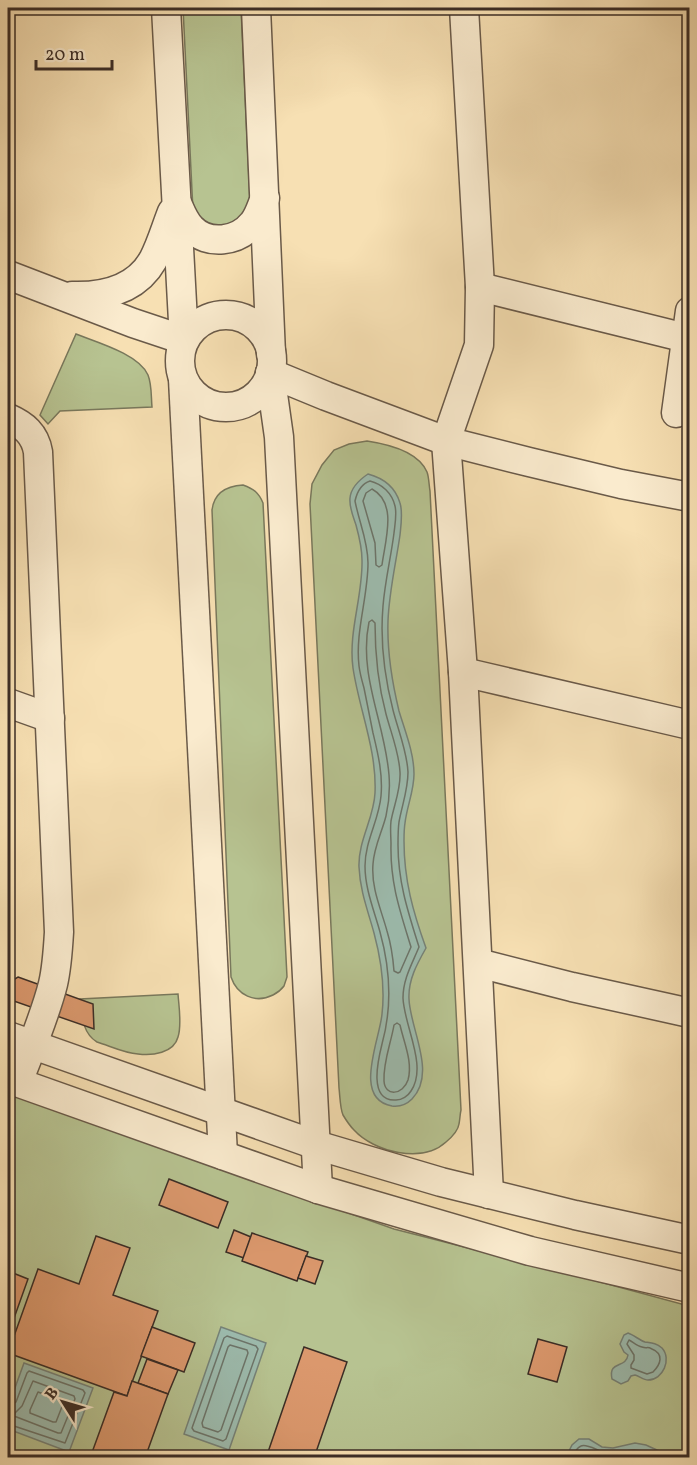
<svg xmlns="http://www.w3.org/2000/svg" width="697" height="1465" font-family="Vollkorn,serif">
	<rect width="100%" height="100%" fill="#f7e0b3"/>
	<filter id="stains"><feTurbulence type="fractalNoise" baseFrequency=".00333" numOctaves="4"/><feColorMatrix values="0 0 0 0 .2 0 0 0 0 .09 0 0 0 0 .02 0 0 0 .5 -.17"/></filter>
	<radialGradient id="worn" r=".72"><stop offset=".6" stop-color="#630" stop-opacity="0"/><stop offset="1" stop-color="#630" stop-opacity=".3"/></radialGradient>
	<g fill="#b7c391" stroke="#79785c" stroke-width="1.5">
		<polygon points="183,8 241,8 250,202 248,213 216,232 193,211"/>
		<path d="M76,334C96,342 139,354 148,375C152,385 151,397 152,407L60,411L48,424L40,415Z"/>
		<path d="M367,441C387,444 418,451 427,472C429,477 429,486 430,491L461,1110C460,1114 460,1119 459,1124C458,1131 452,1137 446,1142C422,1164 374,1152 354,1130C350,1126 346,1120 343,1115C340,1108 340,1096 339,1088L310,504L312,484L322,465L334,450L349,444Z"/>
		<path d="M243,485C254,489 259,493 263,503L287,977C286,980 285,983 284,986C281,990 277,993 273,995C255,1004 237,995 231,977L212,510C214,493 227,486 243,485Z"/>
		<path d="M178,994C179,1008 182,1025 178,1037C174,1053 152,1056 138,1054C124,1053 110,1046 97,1042C82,1033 82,1015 80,999Z"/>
		<polygon points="8,1093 394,1229 578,1276 689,1306 689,1457 8,1458"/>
	</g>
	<g fill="#9dbdb0" stroke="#768379" stroke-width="1.5">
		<path d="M368,474C383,478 395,486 400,503C403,512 401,525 400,535C396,563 389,592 388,621C387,651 392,682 399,711C405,731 414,753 414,774C414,791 407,806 405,823C404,829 404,835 404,841C404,880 413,912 426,948C417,964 408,980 409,999C410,1029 437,1073 412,1099C407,1104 400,1107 392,1106C352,1099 380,1039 382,1014C385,988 381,959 374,933C368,911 360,891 359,867C358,841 374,818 375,793C377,750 359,709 353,668C348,632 363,596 362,560C362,548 359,536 356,525C353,516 349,507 350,498C351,487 359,480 368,474Z"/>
		<polygon points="221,1327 266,1343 229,1450 184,1434"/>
		<path d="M628,1333C634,1335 639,1340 645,1342C652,1343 656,1343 662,1348C672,1359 663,1380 648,1380C644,1380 639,1376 635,1375L631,1376L628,1381L621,1384L612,1379C608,1360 626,1369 628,1355L624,1352L620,1344L624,1335Z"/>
		<polygon points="24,1363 93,1388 69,1452 8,1429 8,1407"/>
		<polygon points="579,1439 589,1439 602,1447 613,1448 635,1443 646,1445 659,1451 666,1457 566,1457 572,1445"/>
	</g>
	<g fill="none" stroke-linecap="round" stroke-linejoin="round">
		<g stroke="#6c756b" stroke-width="1.5">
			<path d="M370,481C382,484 392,493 395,506C397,514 395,524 394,533C391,557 385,581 383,606C380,641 384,675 393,710C398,730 407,751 408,772C408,790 402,805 399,822C398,829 398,837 398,845C398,882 408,912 419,947C412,964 403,979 403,998C404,1026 428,1066 411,1091C408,1096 402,1100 396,1100C368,1102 378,1060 382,1044C392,1008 390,968 380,932C374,910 365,889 365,866C365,841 379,820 381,796C383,774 378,754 373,733C370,718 367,703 364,688C362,681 360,674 359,666C355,632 368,597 368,563C368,541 359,522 355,501C357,492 361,484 370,481Z"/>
			<path d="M372,489C398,503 385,541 382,565L379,567L376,565L375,543L363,501L366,493Z"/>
			<path d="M372,620L375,623C375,654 378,684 386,714C391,733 399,752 400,772C401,789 394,805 391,821C390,829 391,837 391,844C390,883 400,911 411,947L400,972L398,973L394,971C393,958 391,944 387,931C381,909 371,888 373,864C374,847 382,832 386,816C389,803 390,788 389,775C385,723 358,675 369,622Z"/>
			<path d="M397,1023L400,1025C404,1043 413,1062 408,1080C403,1095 385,1097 384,1081C383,1062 391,1043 394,1025Z"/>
			<polygon points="227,1336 256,1346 258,1349 226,1439 223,1441 194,1431 192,1428 224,1338"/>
			<path d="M629,1340C633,1342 637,1346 642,1347C648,1349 646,1346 652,1349C664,1354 661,1364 653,1372L647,1374L631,1368V1365L634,1360V1355L627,1344Z"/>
			<polygon points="230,1345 247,1350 248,1353 221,1430 218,1432 203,1427 202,1423 228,1347"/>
			<polygon points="33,1381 74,1396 75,1399 61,1433 58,1433 14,1416 15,1413 22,1406"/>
			<polygon points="38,1392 63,1401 63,1404 56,1422 53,1422 30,1413 30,1410"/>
			<polyline points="8,1406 12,1405 16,1402 27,1373 29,1371 83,1390 85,1393 65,1443 8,1424"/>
			<path d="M573,1458C574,1454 576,1448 581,1446C587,1443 599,1452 607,1453C614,1454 619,1452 626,1451C638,1448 647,1451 657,1458"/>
		</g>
	</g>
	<g fill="#db986d" stroke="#3b2d26" stroke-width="1.5">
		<polygon points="18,977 93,1004 94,1029 8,999 8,983"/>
		<polygon points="169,1179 228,1202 218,1228 159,1205"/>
		<polygon points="234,1230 251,1237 244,1258 226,1252"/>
		<polygon points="252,1233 308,1252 297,1281 242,1261"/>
		<polygon points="96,1236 130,1248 113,1295 158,1311 127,1396 8,1353 38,1269 79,1284"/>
		<polygon points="306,1256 323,1261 315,1284 298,1278"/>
		<polygon points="8,1271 28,1279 8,1335"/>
		<polygon points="152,1327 195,1343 184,1372 141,1356"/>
		<polygon points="538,1339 567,1347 557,1382 528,1374"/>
		<polygon points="304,1347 347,1362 314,1458 266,1458"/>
		<polygon points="147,1359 178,1370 168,1394 138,1383"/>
		<polygon points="132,1381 168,1394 145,1458 90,1458 114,1392 127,1396"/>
		<polygon points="690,1423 690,1455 682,1453"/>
	</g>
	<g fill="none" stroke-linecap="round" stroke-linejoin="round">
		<defs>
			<g id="minor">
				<polyline points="256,8 271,354"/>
				<polyline points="464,8 480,287 479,345 446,441 463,672 489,1194"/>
				<path d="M177,203C181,212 184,221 191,228C208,246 238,242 253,223C259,216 261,207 265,198"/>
				<polyline points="8,275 133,323 184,340 166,8"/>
				<polyline points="480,287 686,338"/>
				<path d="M72,296C104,297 136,290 153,260C161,245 166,227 172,212"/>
				<circle cx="226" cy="361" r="46"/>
				<polyline points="270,373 279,437 318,1189"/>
				<polyline points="270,373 326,396 446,441 529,462 621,484 690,497"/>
				<polyline points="183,379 223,1155"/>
				<polyline points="676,413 690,311"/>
				<path d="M8,418C24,425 35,434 38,452L59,932C58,949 57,967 53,984C45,1016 30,1051 18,1082"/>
				<polyline points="463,672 690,725"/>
				<polyline points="8,703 50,718"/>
				<polyline points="478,963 572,987 690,1013"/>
				<polyline points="8,1036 316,1145 441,1182 575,1215 690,1240"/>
				<polyline points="8,1079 318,1189 530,1251 690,1288"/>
			</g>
		</defs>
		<use href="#minor" stroke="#6a5a49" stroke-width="31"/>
		<use href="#minor" stroke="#faebce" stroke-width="28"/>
	</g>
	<rect width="697" height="1465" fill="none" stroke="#f7e0b3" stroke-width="30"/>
	<rect x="9" y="9" width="679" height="1447" fill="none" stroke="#3b2d26" stroke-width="3"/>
	<rect x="15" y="15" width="667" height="1435" fill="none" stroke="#3b2d26" stroke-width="1.5"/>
	<g transform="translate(63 1402) rotate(307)" stroke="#faebce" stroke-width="4.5" paint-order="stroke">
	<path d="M0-4.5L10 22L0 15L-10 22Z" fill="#3b2d26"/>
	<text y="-9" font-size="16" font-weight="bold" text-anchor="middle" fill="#3b2d26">B</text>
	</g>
	<path d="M36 60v9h76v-9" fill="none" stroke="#3b2d26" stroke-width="3"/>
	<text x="45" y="60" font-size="18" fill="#3b2d26" stroke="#faebce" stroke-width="4.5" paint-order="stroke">20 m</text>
	<rect width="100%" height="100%" filter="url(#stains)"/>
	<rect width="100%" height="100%" fill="url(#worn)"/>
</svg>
